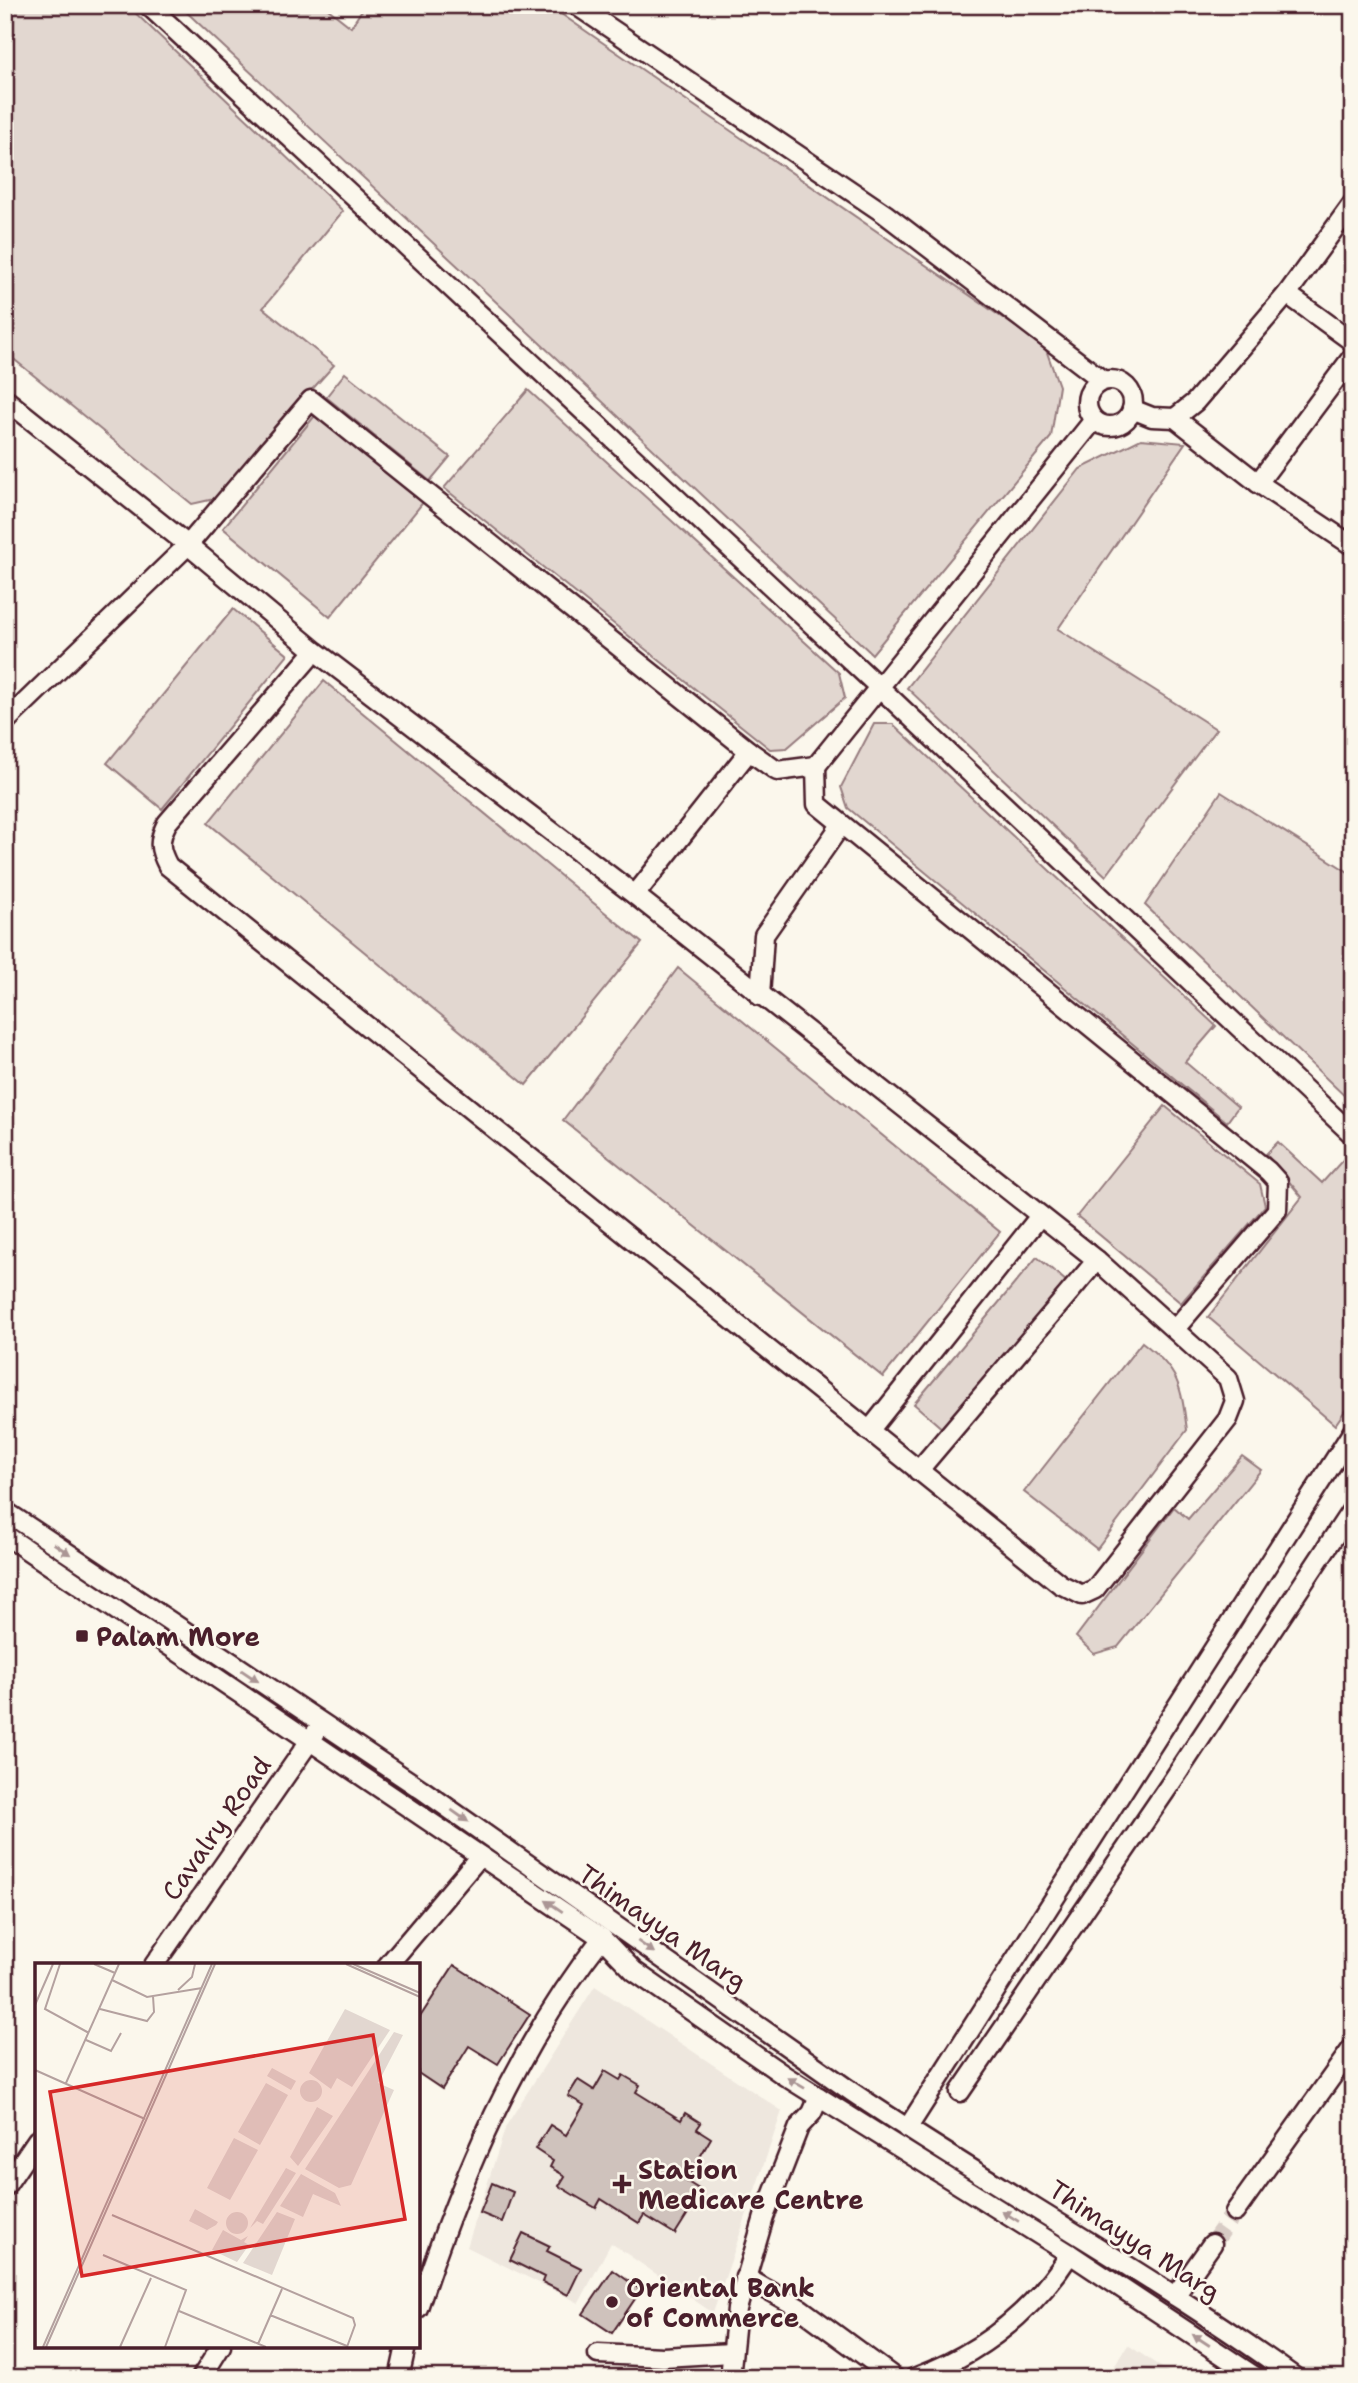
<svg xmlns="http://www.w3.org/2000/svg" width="1358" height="2383" font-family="'Shantell Sans',sans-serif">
	<rect width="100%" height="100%" fill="#fbf7ec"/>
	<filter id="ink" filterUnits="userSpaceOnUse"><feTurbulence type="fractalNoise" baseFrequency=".0143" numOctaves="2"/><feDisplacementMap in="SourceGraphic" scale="14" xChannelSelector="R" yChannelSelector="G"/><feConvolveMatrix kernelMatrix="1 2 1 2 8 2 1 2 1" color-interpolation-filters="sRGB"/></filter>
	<g filter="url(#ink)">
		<g fill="#eee7de">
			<polygon points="595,1986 782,2111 713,2313 611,2243 579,2303 467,2247 506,2126"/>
			<polygon points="1128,2345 1177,2378 1107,2378"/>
		</g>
		<g fill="#e2d7d0" stroke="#967b7e" stroke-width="2">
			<polygon points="5,5 127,5 343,211 263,308 334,365 214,499 192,504 5,352"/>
			<polygon points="179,5 323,5 351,27 365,5 548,5 1045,347 1059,386 1051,437 872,654"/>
			<polygon points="345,373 450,457 430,481 326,397"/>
			<polygon points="528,390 839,673 845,698 787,748 770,749 444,488"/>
			<polygon points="318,412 425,500 330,617 223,528"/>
			<polygon points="1141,439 1185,443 1058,629 1216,729 1106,876 907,688 1080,469"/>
			<polygon points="233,609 288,655 162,809 107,763"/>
			<polygon points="324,681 642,943 526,1085 208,823"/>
			<polygon points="874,724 893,724 1216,1026 1185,1062 1238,1107 1227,1122 848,808 841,787"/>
			<polygon points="1221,792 1353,875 1353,1104 1145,905"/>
			<polygon points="678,968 1000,1232 883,1377 563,1120"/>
			<polygon points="1165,1106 1260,1184 1265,1206 1181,1303 1077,1216"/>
			<polygon points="1278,1142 1322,1183 1349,1153 1353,1156 1353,1399 1335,1425 1208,1317 1302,1197 1266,1154"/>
			<polygon points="1037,1257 1067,1282 944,1430 914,1404"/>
			<path d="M1142,1342C1179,1370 1181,1385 1187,1430L1097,1549L1024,1492Z"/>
			<polygon points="1242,1456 1261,1470 1118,1647 1094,1654 1076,1637 1174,1507 1188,1519"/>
		</g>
		<g fill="#cfc2bc" stroke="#4a1f2b" stroke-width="2">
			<polygon points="454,1965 530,2014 498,2064 469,2046 442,2089 418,2073 418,2020"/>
			<polygon points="605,2071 620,2080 623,2075 640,2085 636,2092 681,2120 685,2113 701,2123 697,2129 711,2138 686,2181 702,2191 675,2234 644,2215 639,2223 601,2199 596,2208 572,2194 559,2186 565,2176 550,2167 553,2161 535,2149 550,2125 566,2135 584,2105 568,2096 578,2080 594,2090"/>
			<polygon points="492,2183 513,2192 502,2222 480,2213"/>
			<polygon points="523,2233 550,2246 547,2251 581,2268 568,2295 542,2282 544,2277 510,2260"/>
			<polygon points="613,2270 641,2290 612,2333 583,2314"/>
		</g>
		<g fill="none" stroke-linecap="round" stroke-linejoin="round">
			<polyline stroke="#d8ccc5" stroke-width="18" stroke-dasharray="18 9" stroke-linecap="butt" points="1212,2244 1235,2212"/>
			<defs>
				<g id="minor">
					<polyline points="148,5 879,687 1353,1135"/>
					<polyline points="576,5 885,214 1102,380"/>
					<polyline points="1287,294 1353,342"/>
					<circle cx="1110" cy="403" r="23"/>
					<path d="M5,399L188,545L315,651L635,895L1097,1260L1228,1378L1235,1401L1228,1419L1095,1589L1082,1595L1060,1584L168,866C159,849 158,841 167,823L315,651"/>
					<polyline points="1132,409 1152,417 1175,418 1195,402 1287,294 1353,203"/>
					<polyline points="1175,418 1258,483 1353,546"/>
					<polyline points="1258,483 1353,356"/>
					<polyline points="5,722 188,545 311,400 749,751 777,771 816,766 817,804 1268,1171 1278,1182 1277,1210 1175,1329"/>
					<polyline points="816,766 1094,420"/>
					<polyline points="635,895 749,751"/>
					<polyline points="760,996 764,935 841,825"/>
					<polyline points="869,1431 1040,1216"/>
					<polyline points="918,1471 1097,1260"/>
					<path d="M5,1511L421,1789L852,2092C998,2190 1153,2275 1296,2378"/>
					<polyline points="5,1535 602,1938 634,1971 785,2076 1070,2254 1257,2378"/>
					<polyline points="154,1965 316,1732"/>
					<polyline points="388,1965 480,1856"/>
					<polyline points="960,2092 1171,1783 1353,1508"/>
					<polyline points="907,2129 1353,1431"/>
					<polyline points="5,2187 37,2140"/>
					<polyline points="1235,2212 1353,2047"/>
					<polyline points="745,2277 801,2309 895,2378"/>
					<polyline points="1175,2296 1212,2244"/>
					<path d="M418,2308C461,2177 517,2046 602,1938"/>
					<polyline points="598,2354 663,2357 731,2353"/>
					<polyline points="201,2378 221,2346"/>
					<polyline points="399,2378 406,2346"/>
					<polyline points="730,2378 737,2309 764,2217 799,2127 812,2113 819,2097"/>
					<path d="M914,2378C980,2354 1032,2313 1070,2254"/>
				</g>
			</defs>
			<use href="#minor" stroke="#4a1f2b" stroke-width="23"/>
			<use href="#minor" stroke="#fbf7ec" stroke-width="18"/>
		</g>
		<defs><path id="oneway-solid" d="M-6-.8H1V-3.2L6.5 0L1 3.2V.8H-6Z" transform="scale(1.75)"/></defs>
		<g fill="#ab9695">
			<use href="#oneway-solid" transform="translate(62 1549) rotate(34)"/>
			<use href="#oneway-solid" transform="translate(250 1676) rotate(34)"/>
			<use href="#oneway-solid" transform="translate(460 1816) rotate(35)"/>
			<use href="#oneway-solid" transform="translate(554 1906) rotate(-146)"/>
			<use href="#oneway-solid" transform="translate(646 1947) rotate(35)"/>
			<use href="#oneway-solid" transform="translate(796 2083) rotate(-149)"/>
			<use href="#oneway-solid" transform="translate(1010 2216) rotate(-148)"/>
			<use href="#oneway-solid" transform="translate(1201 2340) rotate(-147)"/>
		</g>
	</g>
	<g fill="#4a1f2b" stroke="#fbf7ec" stroke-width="2.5">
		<rect x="75" y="1629" width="14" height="14" rx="3.5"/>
		<path d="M618.5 2173.5h7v7h7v7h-7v7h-7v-7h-7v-7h7z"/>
		<circle cx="612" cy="2302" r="7"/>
	</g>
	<g text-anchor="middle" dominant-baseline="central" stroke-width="5" stroke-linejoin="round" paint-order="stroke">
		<g font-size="26" font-weight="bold" fill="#4a1f2b" stroke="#fbf7ec" text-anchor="start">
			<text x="96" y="1636">Palam More</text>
			<text x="638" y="2169">Station<tspan x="638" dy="30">Medicare Centre</tspan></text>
			<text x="626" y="2287">Oriental Bank<tspan x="626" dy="30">of Commerce</tspan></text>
		</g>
		<g font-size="26" fill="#4a1f2b" stroke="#fbf7ec">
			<text transform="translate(216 1828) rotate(-55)">Cavalry Road</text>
			<text transform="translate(663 1927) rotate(35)">Thimayya Marg</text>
			<text transform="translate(1135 2240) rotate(33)">Thimayya Marg</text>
		</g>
	</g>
	<g transform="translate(35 1963)">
		<rect width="385" height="385" fill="#fbf7ec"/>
		<path d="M310,46L355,67L317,124L302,115L296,126L274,110ZM359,69L368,72L343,120L359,127L316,222L304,225L270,206ZM237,105L261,118L256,127L232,113ZM265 128a11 11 0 1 1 22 0a11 11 0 1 1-22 0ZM231,120L253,132L225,182L203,169ZM282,144L298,153L263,203L255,194ZM199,175L223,187L195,237L172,225ZM251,205L261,210L228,261L222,258L215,265ZM266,211L300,230L306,243L278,231L268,254L245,243ZM160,246L183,259L181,262L172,267L154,258ZM242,249L260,256L237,312L208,300ZM191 260a11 11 0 1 1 22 0a11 11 0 1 1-22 0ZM188,267L206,277L213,273L209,279L214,282L202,299L177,287Z" fill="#e2d7d0"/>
		<path fill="none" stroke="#b4a19f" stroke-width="2" d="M25,1L10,46L54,70M59,1L80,10M311,1L385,34M318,1L385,30M77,17L112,34L167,25M143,27L157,14L160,1M0,42L18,1M65,46L112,58L119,49L118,33M51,77L76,88L86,70M0,107L110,156M31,120L84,1M77,252L318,355L320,362L312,384M68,292L151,327L130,384M144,348L231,384M235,352L312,383M223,381L247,326M8,384L177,1M11,384L180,1M85,384L116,315"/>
		<path fill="#d62828" fill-opacity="0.15" stroke="#d62828" stroke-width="3.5" d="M338,72L370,256L47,313L15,129Z"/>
		<rect width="385" height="385" fill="none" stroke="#4a1f2b" stroke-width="3.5"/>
	</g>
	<rect width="1358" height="2383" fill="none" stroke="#fbf7ec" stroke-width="28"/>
	<rect x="14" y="14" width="1330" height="2355" fill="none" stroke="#4a1f2b" stroke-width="2.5" filter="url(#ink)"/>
</svg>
